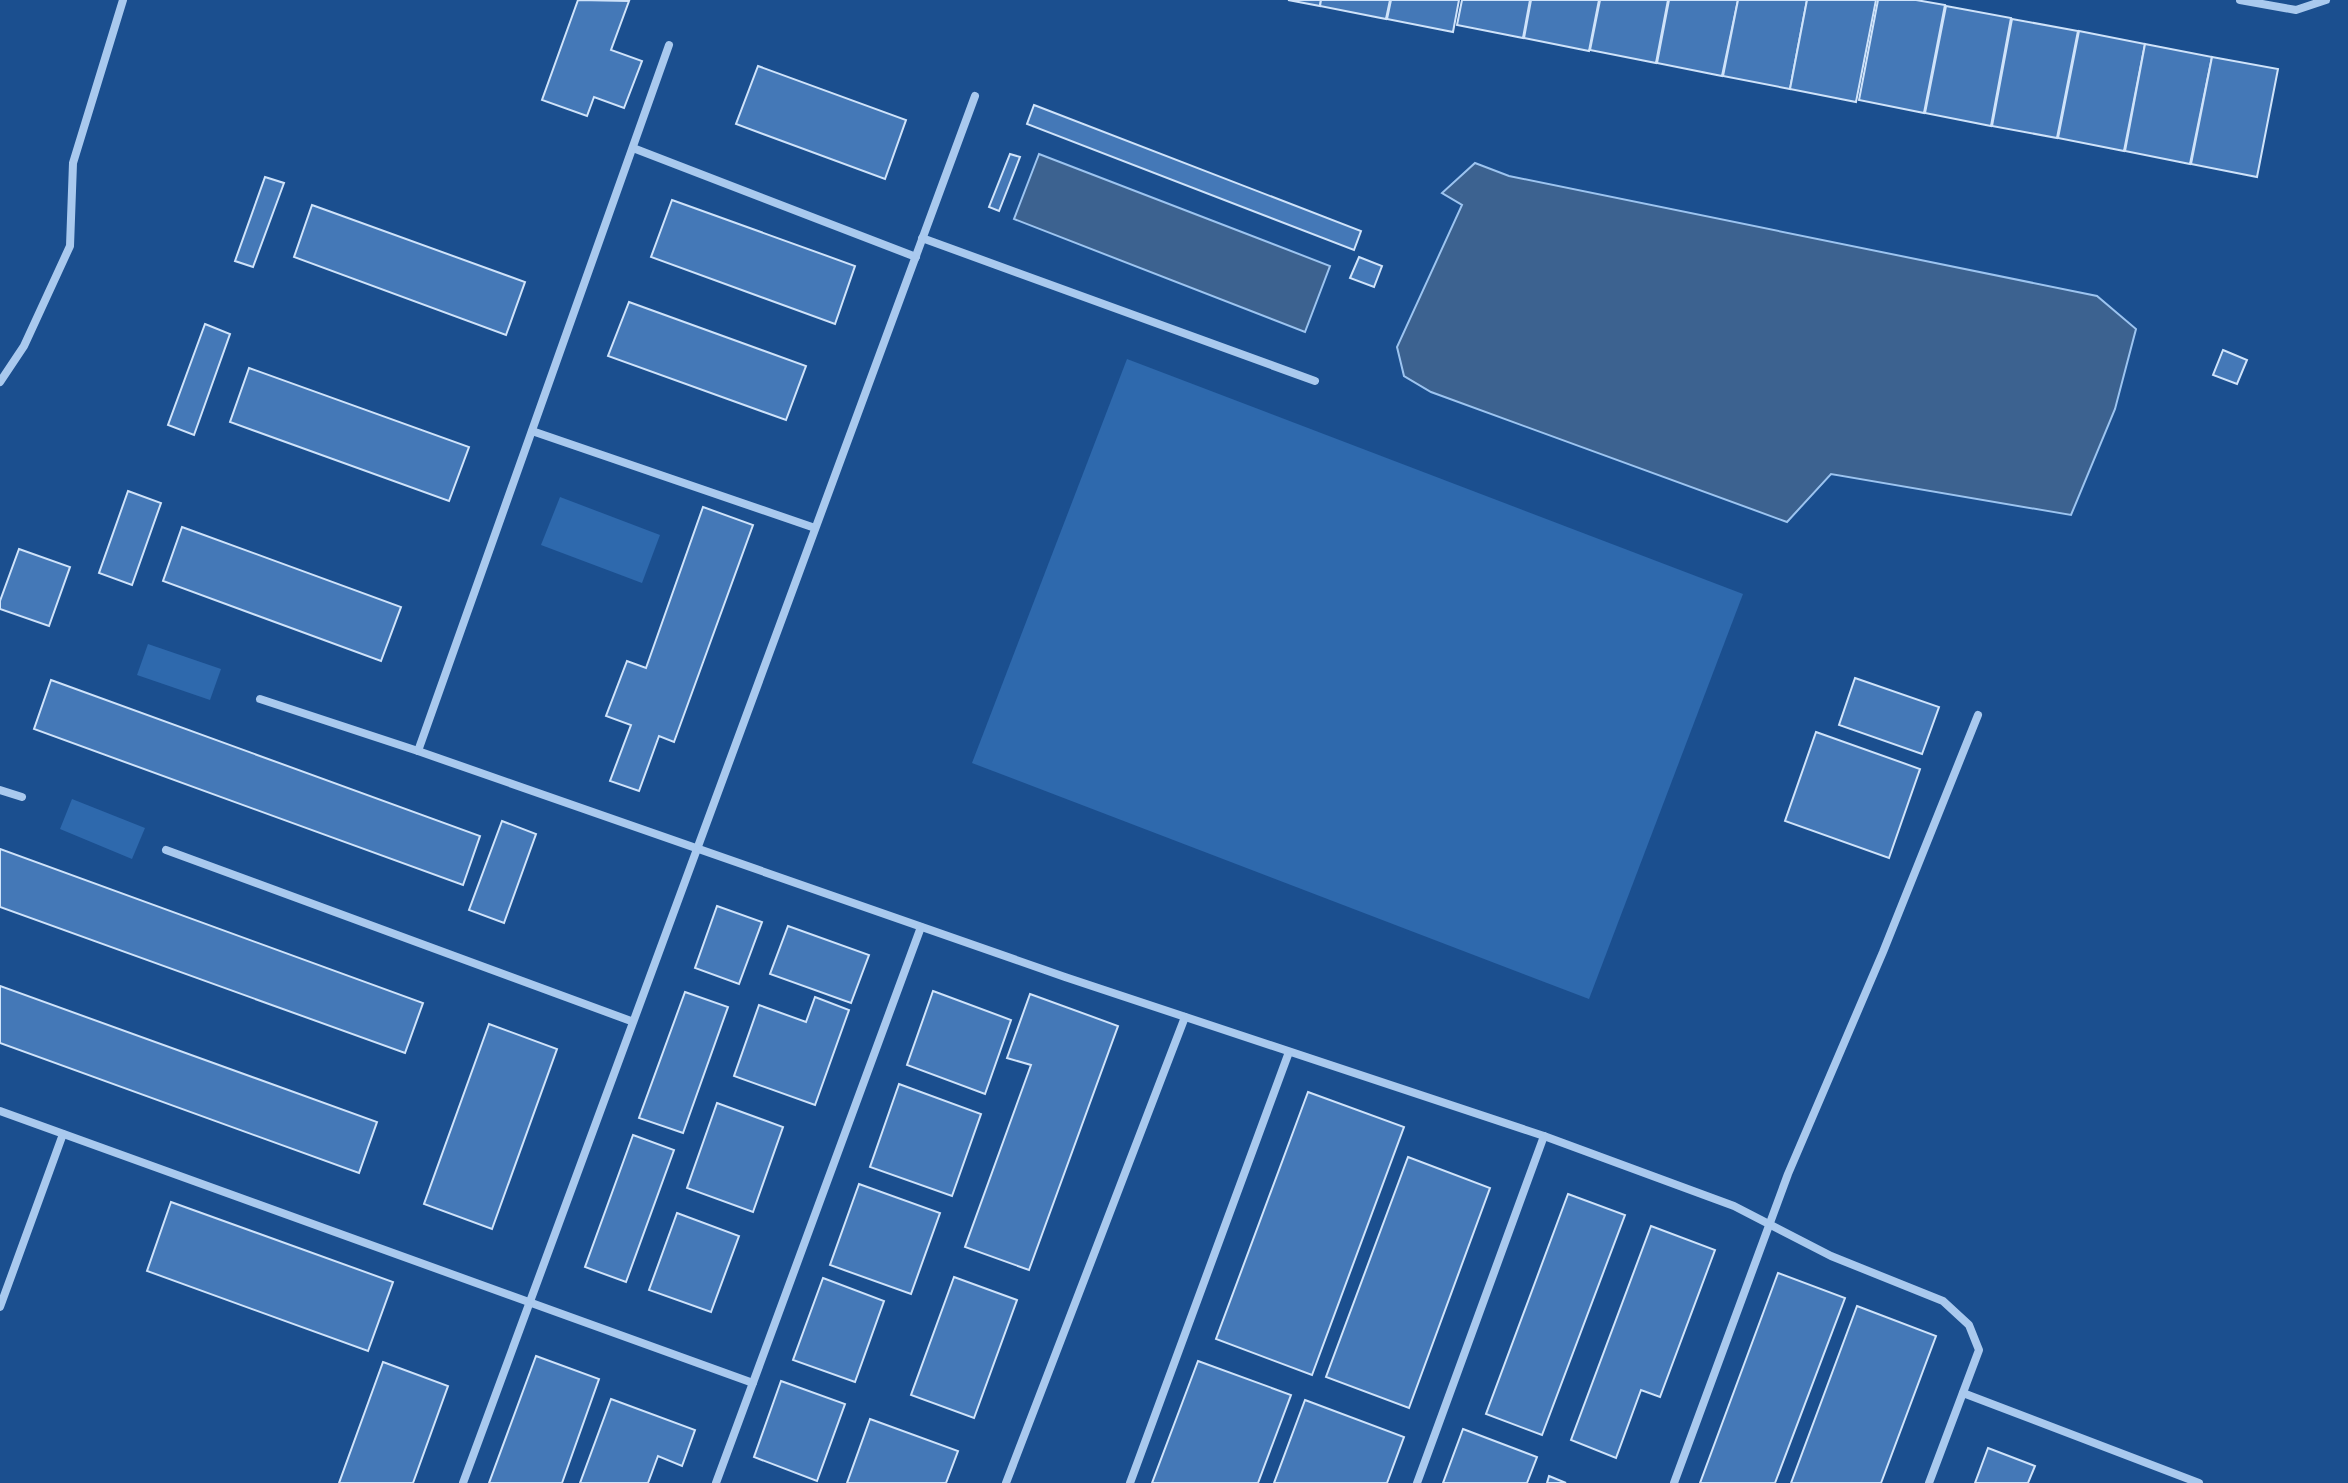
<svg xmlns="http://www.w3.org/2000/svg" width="2348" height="1483" font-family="Raleway,sans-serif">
	<rect width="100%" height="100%" fill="#1b4f8f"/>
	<g fill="#2e69ad">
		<polygon points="1127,359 1743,594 1589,999 972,763"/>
		<polygon points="560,497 660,535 642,583 541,545"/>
		<polygon points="148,644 221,669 210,700 137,675"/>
		<polygon points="72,799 145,828 132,859 60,829"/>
	</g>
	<g fill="#3c6290" stroke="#9cc4f0" stroke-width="2">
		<polygon points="1039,154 1330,266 1305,332 1014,219"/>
		<polygon points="1475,163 1509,176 2097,296 2136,329 2115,409 2071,515 1831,474 1787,522 1431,392 1404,376 1397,347 1462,205 1442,193"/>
	</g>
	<g fill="#4478b7" stroke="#cfe3fa" stroke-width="2">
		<polygon points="578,0 629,1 611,50 642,61 624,108 594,97 587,116 542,100"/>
		<polygon points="1288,0 1321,0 1320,6"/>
		<polygon points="1321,0 1390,0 1386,19 1320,6"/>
		<polygon points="1391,0 1459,0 1453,32 1387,19"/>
		<polygon points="1462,0 1530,0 1523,38 1457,25"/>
		<polygon points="1531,0 1599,0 1589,51 1524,38"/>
		<polygon points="1600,0 1668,0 1656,63 1590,50"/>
		<polygon points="1669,0 1738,0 1722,76 1657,63"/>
		<polygon points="1738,0 1807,0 1790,89 1723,76"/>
		<polygon points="1807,0 1876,0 1856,102 1790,89"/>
		<polygon points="1878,0 1916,0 1945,5 1924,113 1859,100"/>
		<polygon points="1946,6 2011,18 1991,126 1925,113"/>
		<polygon points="2012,19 2078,31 2057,138 1992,126"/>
		<polygon points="2079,31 2145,44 2124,151 2058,138"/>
		<polygon points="2145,44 2212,57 2190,164 2125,151"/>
		<polygon points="2212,57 2278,69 2257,177 2191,164"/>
		<polygon points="758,66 906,120 885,179 736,124"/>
		<polygon points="1034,105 1361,231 1354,250 1027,124"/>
		<polygon points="1010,154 1020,157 999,211 989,207"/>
		<polygon points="265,177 284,183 253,267 235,261"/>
		<polygon points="672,200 855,266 835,324 651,257"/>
		<polygon points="312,205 525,282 506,335 294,257"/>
		<polygon points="1359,257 1382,266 1374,287 1350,278"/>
		<polygon points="629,302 806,366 786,420 608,356"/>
		<polygon points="205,324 230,334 194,435 168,425"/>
		<polygon points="2223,350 2247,360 2237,384 2213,375"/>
		<polygon points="249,368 469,447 449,501 230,422"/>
		<polygon points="128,491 161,503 132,585 99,573"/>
		<polygon points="703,507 753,525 674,742 659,736 639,791 610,781 631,725 606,716 627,661 646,668"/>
		<polygon points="182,527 401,607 381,661 163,581"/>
		<polygon points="19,549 70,567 49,626 0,609 0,601"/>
		<polygon points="1855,678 1939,707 1922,754 1839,725"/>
		<polygon points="51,680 480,836 463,885 34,729"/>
		<polygon points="1816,732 1920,769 1889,858 1785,821"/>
		<polygon points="502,821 536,834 504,923 469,910"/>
		<polygon points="0,849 423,1003 405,1053 0,907"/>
		<polygon points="717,906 762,922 739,984 695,968"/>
		<polygon points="788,926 869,955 851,1003 770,974"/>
		<polygon points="0,986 377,1122 359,1173 0,1043"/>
		<polygon points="933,991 1011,1020 985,1094 907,1065"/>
		<polygon points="685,992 728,1007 683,1133 639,1118"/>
		<polygon points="1030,994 1118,1026 1029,1270 965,1247 1031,1065 1007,1058"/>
		<polygon points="815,997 849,1010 815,1105 734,1076 759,1005 806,1022"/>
		<polygon points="489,1024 557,1049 492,1229 424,1204"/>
		<polygon points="899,1084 981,1114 952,1196 870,1167"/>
		<polygon points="1308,1092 1404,1127 1312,1375 1216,1339"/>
		<polygon points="717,1103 783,1127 753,1212 687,1188"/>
		<polygon points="633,1135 674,1150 626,1282 585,1267"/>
		<polygon points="1408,1157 1490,1188 1409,1408 1326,1377"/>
		<polygon points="859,1184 940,1213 911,1294 830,1265"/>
		<polygon points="1568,1194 1625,1215 1542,1435 1486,1414"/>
		<polygon points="171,1202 393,1282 368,1351 147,1271"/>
		<polygon points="677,1213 739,1236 711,1312 649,1290"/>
		<polygon points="1651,1226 1715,1250 1660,1397 1641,1390 1616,1458 1571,1440"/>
		<polygon points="1778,1273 1845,1298 1775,1483 1700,1483"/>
		<polygon points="954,1277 1017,1300 974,1418 911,1395"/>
		<polygon points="823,1278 884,1301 855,1382 793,1360"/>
		<polygon points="1857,1306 1936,1336 1881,1483 1791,1483"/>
		<polygon points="536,1356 599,1379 562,1483 489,1483"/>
		<polygon points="1198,1361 1291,1395 1258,1483 1152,1483"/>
		<polygon points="383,1362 448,1386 413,1483 339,1483"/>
		<polygon points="781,1381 845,1404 817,1481 754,1457"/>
		<polygon points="611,1399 695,1430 682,1466 658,1456 648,1483 580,1483"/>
		<polygon points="1305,1400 1404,1437 1387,1483 1274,1483"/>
		<polygon points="870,1419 958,1451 946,1483 847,1483"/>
		<polygon points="1463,1429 1537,1457 1527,1483 1443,1483"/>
		<polygon points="1988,1448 2035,1466 2028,1483 1975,1483"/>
		<polygon points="1549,1476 1566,1483 1547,1483"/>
	</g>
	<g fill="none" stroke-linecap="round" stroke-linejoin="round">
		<g stroke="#a9c9ee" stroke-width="8">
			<polyline points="2240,0 2296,10 2326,0"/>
			<polyline points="633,148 916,257"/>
			<polyline points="922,238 1315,381"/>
			<polyline points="0,382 24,346 70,246 73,163 123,0"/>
			<polyline points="532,431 815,528"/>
			<polyline points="260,699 418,751 1065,977 1544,1136 1734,1206 1831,1256 1943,1301 1969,1325 1979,1350 1929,1483"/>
			<polyline points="418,751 669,45"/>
			<polyline points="0,790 22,797"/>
			<polyline points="166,850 631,1021"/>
			<polyline points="0,1111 753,1383"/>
			<polyline points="0,1307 63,1134"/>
			<polyline points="1963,1393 2199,1483"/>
			<polyline points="463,1483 975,96"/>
			<polyline points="716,1483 921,927"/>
			<polyline points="1006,1483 1185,1017"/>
			<polyline points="1130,1483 1289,1052"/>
			<polyline points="1417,1483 1544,1136"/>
			<polyline points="1674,1483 1788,1174 1883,952 1978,715"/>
		</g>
	</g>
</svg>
